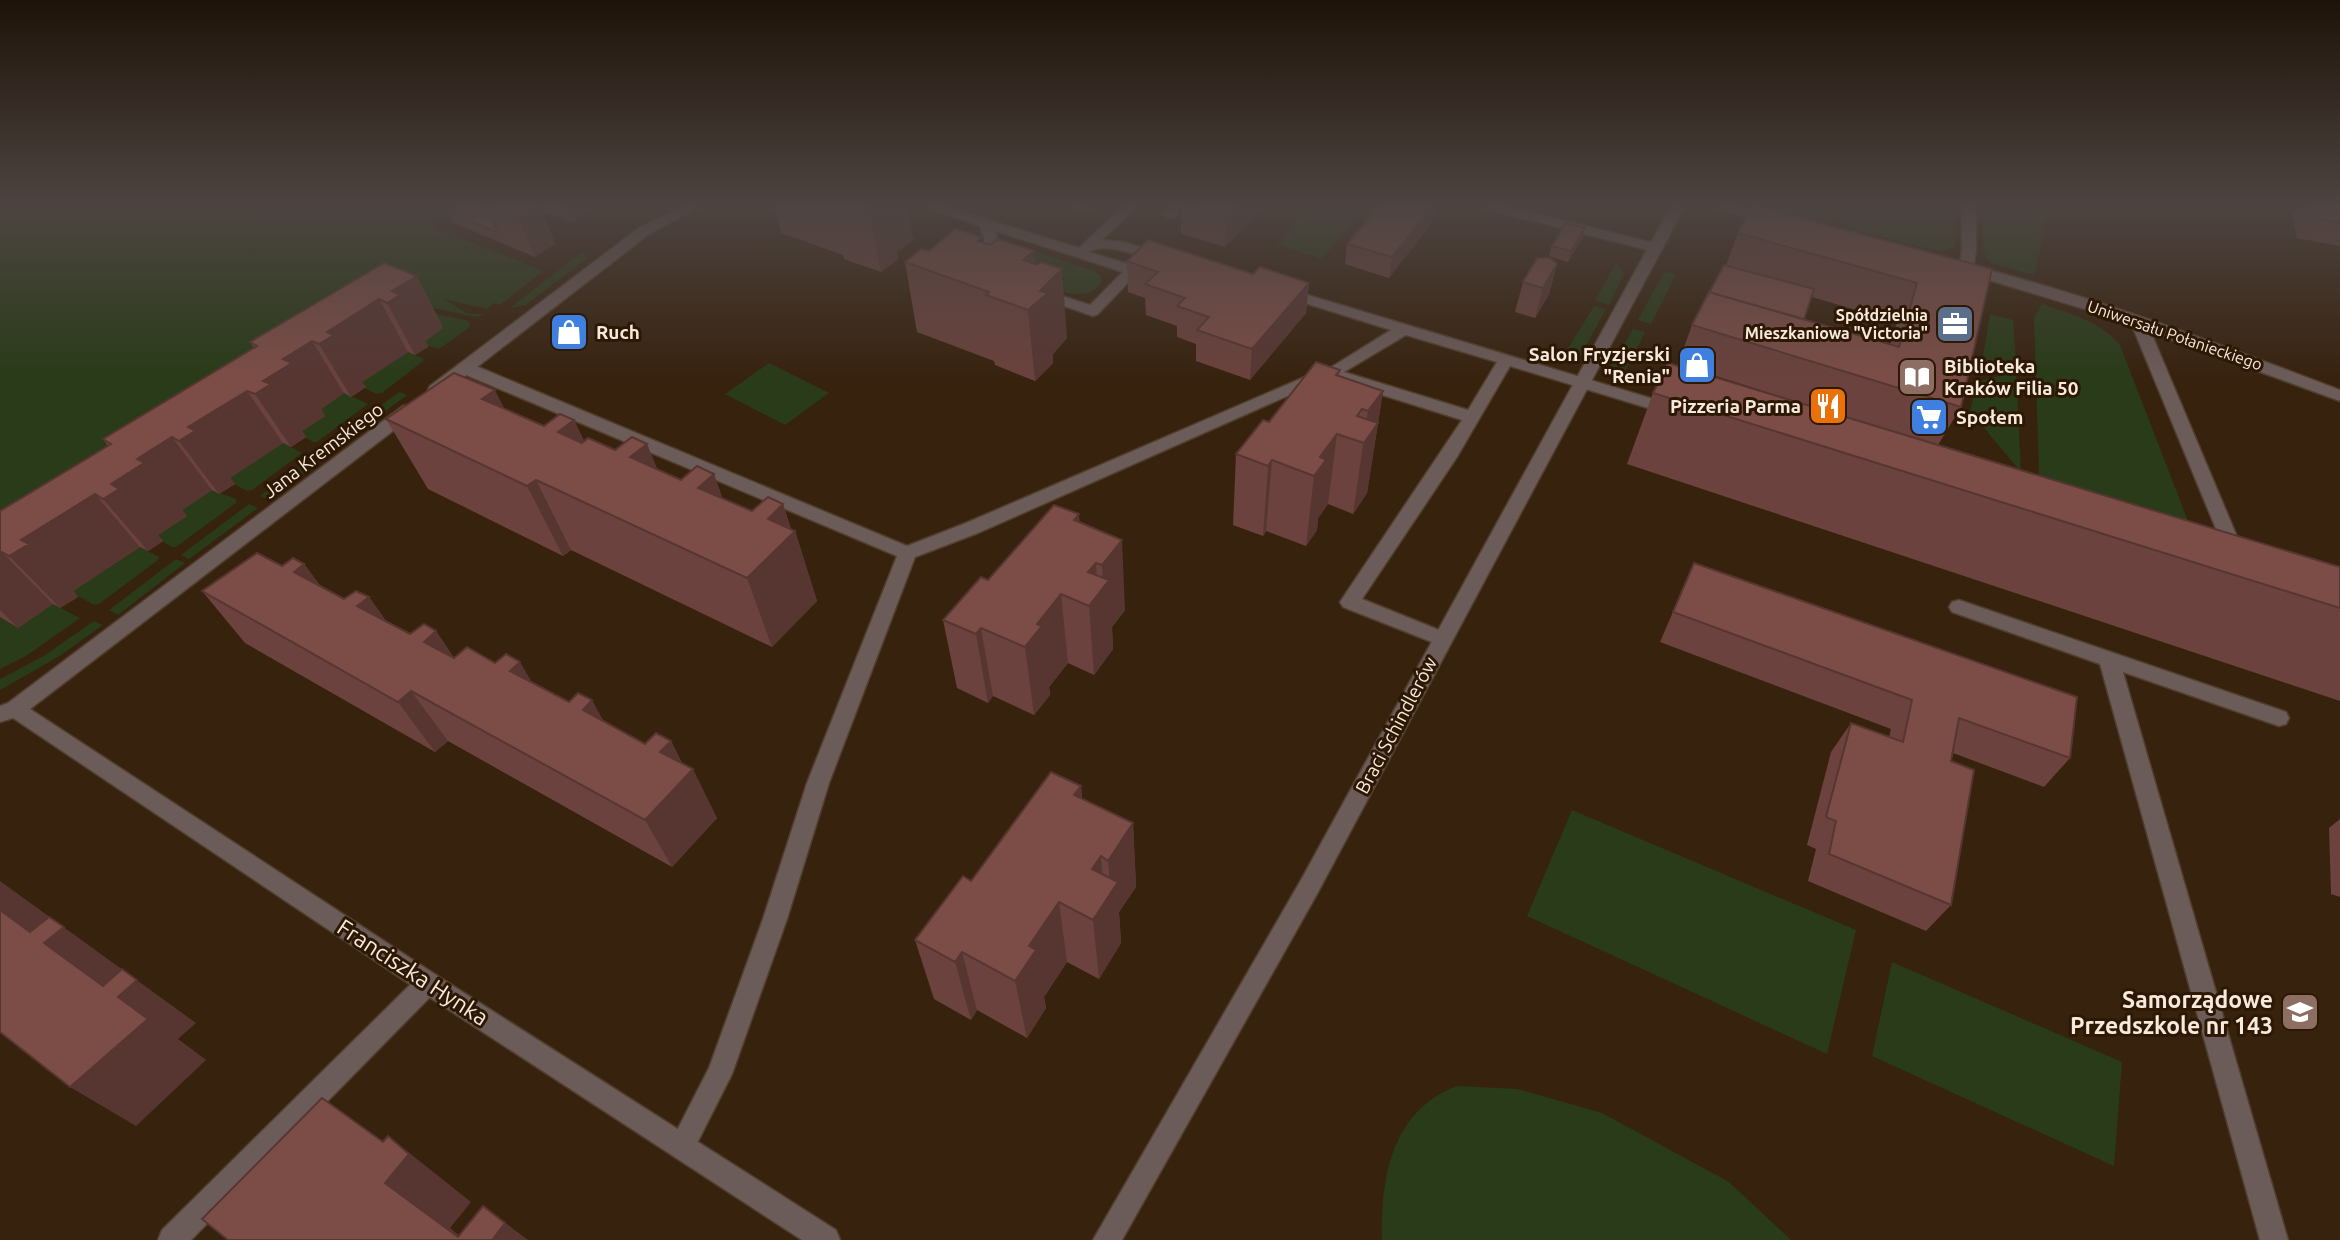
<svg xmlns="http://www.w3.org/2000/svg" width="2340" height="1240" font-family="Ubuntu,sans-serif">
	<rect width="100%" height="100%" fill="#37220e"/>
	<g fill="#293b18">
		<polygon points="0,206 477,206 455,220 439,218 433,223 436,228 543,271 500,305 494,303 487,309 444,299 468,314 486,314 475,317 396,300 387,303 469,321 470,327 439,349 420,344 292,399 0,596"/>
		<polygon points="1312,206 1367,206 1322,259 1277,245"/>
		<polygon points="1761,206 1817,206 1836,225"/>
		<polygon points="1827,206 1955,206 1955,246 1942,252 1849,229"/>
		<path d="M1983,206H2046L2045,229L2034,275L1991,263C1978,250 1983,224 1983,206Z"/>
		<path d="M1025,248L1095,271L1100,276L1101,282C1090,301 1068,293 1051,289L1065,279L1048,273L1009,252Z"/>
		<polygon points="582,252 588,257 526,305 510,308"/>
		<polygon points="1616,263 1624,273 1609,305 1595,300"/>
		<polygon points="1664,272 1676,274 1651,324 1638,320"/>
		<path d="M2042,304C2073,315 2098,320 2120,345L2203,560L2040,504L2034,318Z"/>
		<polygon points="1594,306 1606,309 1576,364 1559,363"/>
		<polygon points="1990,314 2013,320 2016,360 1981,368"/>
		<polygon points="1633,329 1645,332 1619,383 1610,368"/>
		<polygon points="408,352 424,359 423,361 382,393 376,394 358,384"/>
		<polygon points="769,363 829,393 785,425 725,394"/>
		<polygon points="2016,371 2021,472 1970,411 1977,382"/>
		<polygon points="399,392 407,395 328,454 320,451"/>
		<polygon points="344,393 368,404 317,442 313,442 298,433 317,411"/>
		<polygon points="283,443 302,453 252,490 247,491 227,480"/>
		<polygon points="315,454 324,458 269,499 260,496"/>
		<polygon points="212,490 236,499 236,503 176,547 172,547 155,537 186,516 179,511"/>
		<polygon points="249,504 258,508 189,559 181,555"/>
		<polygon points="140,547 159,557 158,560 99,604 94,605 71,592"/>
		<polygon points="176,559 185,563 118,615 109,610"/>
		<polygon points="53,604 80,618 26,656 0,669 0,617 18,628"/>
		<polygon points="94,621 103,625 58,657 0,690 0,679 42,657"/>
		<polygon points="1572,810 1856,930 1827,1054 1527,916"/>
		<polygon points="1892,962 2122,1062 2114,1166 1872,1056"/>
		<path d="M1457,1086L1518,1089L1602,1113L1729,1182L1791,1240H1382C1380,1178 1392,1110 1457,1086Z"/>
	</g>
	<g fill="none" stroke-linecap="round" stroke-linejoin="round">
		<defs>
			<g id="service">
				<path d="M923,206H944L1079,248L1123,206H1138L1102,240L1124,242L1166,255L1168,258L1161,262C1143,258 1106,241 1089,252L1138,267L1140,270L1098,314L1093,316L1035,296L1033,293L1040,289L1090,305L1123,272L996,231L1004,267L1002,270H992L980,226Z"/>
				<polygon points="1169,206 1184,206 1174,217 1169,218 1162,214"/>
				<polygon points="1484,206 1507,206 1661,245 1663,248 1656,252 1486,209"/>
				<polygon points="1962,206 1976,206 1976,251 1973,269 1966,273 1959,269 1962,251"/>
				<path d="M1281,287L1680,407L1682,411L1674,416L1510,366L1457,457L1362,599L1449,634L1452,639L1449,644L1442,646L1343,607L1340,602L1462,420L1328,378L978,533L915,557L829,783L787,919L732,1074L691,1155L682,1159L673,1155L669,1146L709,1068L763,919L807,783L897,556L459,372L457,368L459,364H471L907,546L966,523L1314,373H1322L1391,330L1276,294L1274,291ZM1406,335L1497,362L1468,410L1344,372Z"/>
				<polygon points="2139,318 2147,323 2246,558 2244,563 2230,563 2228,558 2131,323"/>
				<polygon points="428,972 436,975 440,983 436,991 191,1240 158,1240 162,1230 420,975"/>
			</g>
			<g id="minor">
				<polygon points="684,206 701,206 649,234 442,394 430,394 428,390 430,386 639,228"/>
				<polygon points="1671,206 1685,206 1317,894 1122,1240 1093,1240 1301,880"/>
				<polygon points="1716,206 1739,206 1778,216 1780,219 1773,223 1718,209"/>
				<path d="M1968,265C2095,296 2218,344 2340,390V401L2104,315L1963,272L1961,269Z"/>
				<polygon points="409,405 417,410 415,414 30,709 436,975 836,1230 840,1240 802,1240 420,991 13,718 0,722 0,706 8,703 403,406"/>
				<polygon points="1959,600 2286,712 2289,718 2286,724 2279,726 2123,672 2288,1240 2260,1240 2100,664 1952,612 1949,607 1952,602"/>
			</g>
		</defs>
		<use href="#service" stroke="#523e2b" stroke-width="3"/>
		<use href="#minor" stroke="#523e2b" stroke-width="3"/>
		<use href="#service" fill="#6b5b59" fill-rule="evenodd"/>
		<use href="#minor" fill="#6b5b59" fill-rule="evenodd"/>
	</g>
	<g fill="#6b423d" fill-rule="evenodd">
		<polygon points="456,206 598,206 572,222 542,211 555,244 535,257 452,222 447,211"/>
		<polygon points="774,206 907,206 913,240 897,253 898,259 881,272 844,259 843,255 781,233"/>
		<polygon points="1066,206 1093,206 1086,212"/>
		<polygon points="1181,206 1263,206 1225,247 1181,234"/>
		<polygon points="2300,206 2340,206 2340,246 2297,238 2292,216"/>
		<polygon points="1433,221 1389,278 1345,264 1347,244"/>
		<polygon points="1585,228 1582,239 1568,262 1549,256 1552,246"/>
		<path d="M1738,233L1992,269L1961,407L1938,445L2340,567V701L1627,464L1653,393L1814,407L1678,364L1692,325L1726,265ZM1812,297L1897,322L1890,345L1804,319Z"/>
		<polygon points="983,243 990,245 1034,251 1035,264 1067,338 1053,354 1053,363 1035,381 995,365 994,361 917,332 905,262 929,251"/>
		<polygon points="1127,261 1253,274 1309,283 1306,313 1250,380 1196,361 1196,344 1177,337 1177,326 1146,315 1145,298 1128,292"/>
		<polygon points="1557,264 1549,294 1535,318 1515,312 1523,282"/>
		<polygon points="417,276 443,328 425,341 428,347 415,355 408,352 362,382 366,387 351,397 344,393 321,409 325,416 302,431 306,437 291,447 283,443 230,478 235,484 219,494 212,490 182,510 187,516 158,535 163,541 148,551 140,547 73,591 78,597 60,608 53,604 18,628 0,617 0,511 108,446 103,439 254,348 250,342"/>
		<polygon points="575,319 580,330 570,338 560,334 555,323"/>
		<polygon points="1340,370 1339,376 1383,391 1367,493 1353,514 1328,504 1318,518 1317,530 1306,546 1266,531 1263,536 1233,525 1236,454 1269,422"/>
		<polygon points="504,408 544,426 574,420 584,441 615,450 647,444 657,469 752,511 783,504 791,529 795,531 817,601 772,647 571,550 563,556 428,489 386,419"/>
		<polygon points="1080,523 1125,610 1112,627 1113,649 1094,675 1068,663 1049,687 1050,695 1034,715 993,696 988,703 957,688 943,620 988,580"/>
		<polygon points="1694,563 2070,758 2044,787 1953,753 1951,761 1951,905 1926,931 1808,881 1816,849 1807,845 1831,752 1851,723 1889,737 1891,729 1660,642"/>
		<polygon points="304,564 321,587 344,599 369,597 386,621 410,634 436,631 454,658 495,663 645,744 671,741 682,763 717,818 672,867 448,741 435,752 245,643 202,591 282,566"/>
		<polygon points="1081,786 1082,799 1133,823 1136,887 1119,912 1121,943 1099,979 1067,962 1044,997 1046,1008 1027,1038 977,1010 971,1020 934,999 915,940 971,881"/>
		<polygon points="2340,819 2340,897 2331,894 2329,828"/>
	</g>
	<g fill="#573632">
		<polygon points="540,206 555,244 535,257 518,219"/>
		<polygon points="565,206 598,206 572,222"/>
		<polygon points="868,206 907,206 913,240 897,253 898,259 881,272"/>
		<polygon points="1086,206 1093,206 1086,212"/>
		<polygon points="1237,206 1263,206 1225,247 1226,217"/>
		<polygon points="1433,206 1436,206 1433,221 1389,278 1392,257"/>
		<polygon points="1585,228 1582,239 1568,262 1571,251"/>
		<polygon points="1034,251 1039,301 1040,291 1062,269 1067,338 1053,354 1053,363 1035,381 1023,260"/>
		<polygon points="1557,264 1549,294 1535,318 1543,288"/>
		<polygon points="417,276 443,328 425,341 428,347 415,355 387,303 392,291"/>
		<polygon points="1309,283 1306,313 1250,380 1252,349"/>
		<polygon points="379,299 408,352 362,382 366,387 351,397 319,344 327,332"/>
		<polygon points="575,319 580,330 570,338 565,327"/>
		<polygon points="312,341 344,393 321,409 325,416 302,431 306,437 291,447 255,394 263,381 283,359"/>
		<polygon points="495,390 530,460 482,399"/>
		<polygon points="247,391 283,443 230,478 235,484 219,494 179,441 188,427"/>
		<polygon points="1383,391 1367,493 1353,514 1368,411"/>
		<polygon points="574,420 606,491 558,432"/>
		<polygon points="1337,434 1328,504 1318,518 1317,530 1306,546 1314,476 1320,457"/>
		<polygon points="172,437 212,490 182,510 187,516 158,535 163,541 148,551 103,499 111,484 137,459"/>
		<polygon points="647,444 675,514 630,457"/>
		<polygon points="1272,460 1266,531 1263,536 1268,466"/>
		<polygon points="714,474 739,544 698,488"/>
		<polygon points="536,480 571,550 563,556 527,486"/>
		<polygon points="95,494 140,547 73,591 78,597 60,608 9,556 21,540"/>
		<polygon points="783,504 792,534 795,531 817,601 772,647 747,578 768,519"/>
		<polygon points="1079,514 1084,584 1074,520"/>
		<polygon points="1122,540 1125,610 1112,627 1113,649 1094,675 1089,606 1088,572 1096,563 1098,595 1103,588 1102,565"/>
		<polygon points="2,552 53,604 18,628 0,610 0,554"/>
		<polygon points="304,564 343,616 294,572"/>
		<polygon points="1061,594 1068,663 1049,687 1050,695 1034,715 1025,647 1037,624"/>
		<polygon points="369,597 405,649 357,606"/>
		<polygon points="981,628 993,696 988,703 976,634"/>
		<polygon points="436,631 470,683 424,642"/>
		<polygon points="520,662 550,713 510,671"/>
		<polygon points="411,691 448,741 435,752 398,702"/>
		<polygon points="592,700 620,751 583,710"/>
		<polygon points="671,741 687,775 693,769 717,818 672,867 645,820 660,752"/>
		<polygon points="1081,786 1087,851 1074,795"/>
		<polygon points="1133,823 1136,887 1119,912 1121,943 1099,979 1093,920 1092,869 1101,856 1104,902 1111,893 1108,861"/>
		<polygon points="0,881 196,1023 178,1039 206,1060 136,1126 70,1087 44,943 0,910"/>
		<polygon points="1059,902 1067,962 1044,997 1046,1008 1027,1038 1015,981 1029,946"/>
		<polygon points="962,952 977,1010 971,1020 955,962"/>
		<polygon points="388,1136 471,1202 450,1228 465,1240 463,1240 385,1183"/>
		<polygon points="483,1206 528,1240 492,1240"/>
	</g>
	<g fill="#7c4d47" stroke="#573632" stroke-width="2">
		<polygon points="456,206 486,206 498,233 447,211"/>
		<polygon points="487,206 540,206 518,219"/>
		<polygon points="1188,206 1237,206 1226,217"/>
		<polygon points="1379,206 1433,206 1392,257 1347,244"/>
		<polygon points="1752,206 1757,206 1992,269 1961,407 1692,325 1709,292 1899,347 1917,283 1738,233"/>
		<polygon points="2310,206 2340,206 2340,223 2312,217"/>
		<polygon points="1566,223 1585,228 1571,251 1552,246"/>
		<polygon points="955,229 982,237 977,241 990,245 997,239 1034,251 1023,260 1037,265 1041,262 1062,269 1040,291 1048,293 1028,310 986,295 989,292 905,262 921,249 929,251"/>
		<polygon points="1148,240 1253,274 1260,267 1309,283 1252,349 1197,330 1209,317 1177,306 1185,298 1145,284 1158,272 1127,261"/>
		<polygon points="1537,258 1550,258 1557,264 1543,288 1523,282"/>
		<polygon points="384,263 417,276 392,291 400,295 387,303 379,299 327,332 334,335 319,344 312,341 283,359 292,363 263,381 271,384 255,394 247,391 188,427 195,431 179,441 172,437 137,459 144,463 111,484 119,489 103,499 95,494 21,540 29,544 9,556 2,552 0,554 0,511 111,444 103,439 257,346 250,342"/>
		<polygon points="1724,265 1814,289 1804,319 1709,292 1708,295"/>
		<polygon points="564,316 575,319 565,327 555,323"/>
		<polygon points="1316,362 1340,370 1336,375 1383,391 1368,411 1362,409 1357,416 1378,423 1364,443 1337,434 1320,457 1326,460 1314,476 1272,460 1268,466 1236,454 1263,420 1269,422"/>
		<polygon points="1668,363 2340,567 2340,608 1653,393"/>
		<polygon points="454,373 495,390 482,399 544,426 560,414 574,420 558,432 582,443 588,438 615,450 632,437 647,444 630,457 681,480 697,466 714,474 698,488 752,511 768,497 783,504 768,519 795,531 747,578 536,480 527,486 386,419"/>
		<polygon points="1054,505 1079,514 1074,520 1122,540 1102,565 1096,563 1088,572 1109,580 1089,606 1061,594 1037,624 1042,626 1025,647 981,628 976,634 943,620 981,577 988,580"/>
		<polygon points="257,553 282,566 293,558 304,564 294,572 344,599 356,591 369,597 357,606 410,634 424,624 436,631 424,642 454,658 467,647 495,663 506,654 520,662 510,671 569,702 578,693 592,700 583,710 645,744 656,733 671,741 660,752 693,769 645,820 411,691 398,702 202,591"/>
		<polygon points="1694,563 2077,697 2070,758 1959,718 1951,761 1974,770 1951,905 1829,854 1836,821 1826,817 1851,723 1903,742 1912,700 1673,612"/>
		<polygon points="1051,772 1081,786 1074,795 1133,823 1108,861 1101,856 1092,869 1118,882 1093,920 1059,902 1029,946 1036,950 1015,981 962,952 955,962 915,940 963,876 971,881"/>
		<polygon points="0,910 30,932 49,917 64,927 44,943 103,986 122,969 137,980 118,997 148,1019 70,1087 0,1032"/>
		<polygon points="322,1098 383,1142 388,1136 409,1154 385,1183 458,1237 483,1206 505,1223 492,1240 228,1240 202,1219"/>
	</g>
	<linearGradient id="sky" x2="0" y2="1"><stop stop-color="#1e1308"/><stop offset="0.54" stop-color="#4d4441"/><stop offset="1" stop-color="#4d4441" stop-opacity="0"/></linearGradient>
	<rect width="2340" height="379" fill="url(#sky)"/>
	<defs>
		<symbol id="office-square" viewBox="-11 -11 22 22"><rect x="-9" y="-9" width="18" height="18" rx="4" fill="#5c6f8a" stroke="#2d1804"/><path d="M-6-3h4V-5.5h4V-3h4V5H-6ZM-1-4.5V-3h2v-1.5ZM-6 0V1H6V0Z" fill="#fff"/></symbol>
		<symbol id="shop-square" viewBox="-11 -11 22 22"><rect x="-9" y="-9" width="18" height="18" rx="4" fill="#3f7fe0" stroke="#2d1804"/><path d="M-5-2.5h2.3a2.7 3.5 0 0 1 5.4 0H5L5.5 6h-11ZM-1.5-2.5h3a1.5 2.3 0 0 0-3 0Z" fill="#fff"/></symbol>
		<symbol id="library-square" viewBox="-11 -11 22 22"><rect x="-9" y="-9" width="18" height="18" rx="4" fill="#8d6e63" stroke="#2d1804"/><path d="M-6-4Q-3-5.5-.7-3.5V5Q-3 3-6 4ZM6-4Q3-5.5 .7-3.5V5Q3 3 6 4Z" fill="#fff"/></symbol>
		<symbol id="restaurant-square" viewBox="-11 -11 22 22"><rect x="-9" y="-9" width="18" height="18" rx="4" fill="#e8710a" stroke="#2d1804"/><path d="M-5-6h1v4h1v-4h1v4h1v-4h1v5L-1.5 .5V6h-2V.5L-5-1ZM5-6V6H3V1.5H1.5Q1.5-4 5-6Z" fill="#fff"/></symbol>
		<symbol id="supermarket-square" viewBox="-11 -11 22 22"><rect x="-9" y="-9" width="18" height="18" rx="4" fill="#3f7fe0" stroke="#2d1804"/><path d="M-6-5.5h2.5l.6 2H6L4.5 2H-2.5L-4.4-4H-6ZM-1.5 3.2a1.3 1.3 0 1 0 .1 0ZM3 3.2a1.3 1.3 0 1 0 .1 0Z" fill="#fff"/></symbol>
		<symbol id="school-square" viewBox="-11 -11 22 22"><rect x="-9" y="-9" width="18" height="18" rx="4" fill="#8d6e63" stroke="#2d1804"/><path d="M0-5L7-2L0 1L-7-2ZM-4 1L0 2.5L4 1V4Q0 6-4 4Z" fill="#fff"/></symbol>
	</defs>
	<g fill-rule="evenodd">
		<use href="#office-square" x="1933" y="302" width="44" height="44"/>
		<use href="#shop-square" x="547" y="310" width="44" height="44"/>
		<use href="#shop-square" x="1675" y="343" width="44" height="44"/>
		<use href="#library-square" x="1895" y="355" width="44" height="44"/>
		<use href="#restaurant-square" x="1806" y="384" width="44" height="44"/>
		<use href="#supermarket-square" x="1907" y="395" width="44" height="44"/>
		<use href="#school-square" x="2278" y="990" width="44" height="44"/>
	</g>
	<g text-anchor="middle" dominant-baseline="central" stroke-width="6" stroke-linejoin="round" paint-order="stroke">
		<g font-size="16" font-weight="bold" fill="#f8e9dd" stroke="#2d1804" text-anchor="end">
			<text x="1928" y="315">Spółdzielnia<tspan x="1928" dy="18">Mieszkaniowa "Victoria"</tspan></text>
		</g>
		<g font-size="16" fill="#f8e9dd" stroke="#2d1804">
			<text transform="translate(2175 335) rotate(19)">Uniwersału Połanieckiego</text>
		</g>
		<g font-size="19" font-weight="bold" fill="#f8e9dd" stroke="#2d1804" text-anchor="start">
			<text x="596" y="332">Ruch</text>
			<text x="1670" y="354" text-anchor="end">Salon Fryzjerski<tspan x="1670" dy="22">"Renia"</tspan></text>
			<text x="1944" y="366">Biblioteka<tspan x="1944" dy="22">Kraków Filia 50</tspan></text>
			<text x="1801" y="406" text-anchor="end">Pizzeria Parma</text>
			<text x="1956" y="417">Społem</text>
		</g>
		<g font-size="19" fill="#f8e9dd" stroke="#2d1804">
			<text transform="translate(323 450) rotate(-37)">Jana Kremskiego</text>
			<text transform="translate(1396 725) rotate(-62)">Braci Schindlerów</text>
		</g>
		<g font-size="23" fill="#f8e9dd" stroke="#2d1804">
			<text transform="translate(413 972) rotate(33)">Franciszka Hynka</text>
		</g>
		<g font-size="23" font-weight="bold" fill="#f8e9dd" stroke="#2d1804" text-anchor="end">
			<text x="2273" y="999">Samorządowe<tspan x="2273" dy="26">Przedszkole nr 143</tspan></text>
		</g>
	</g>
</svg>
